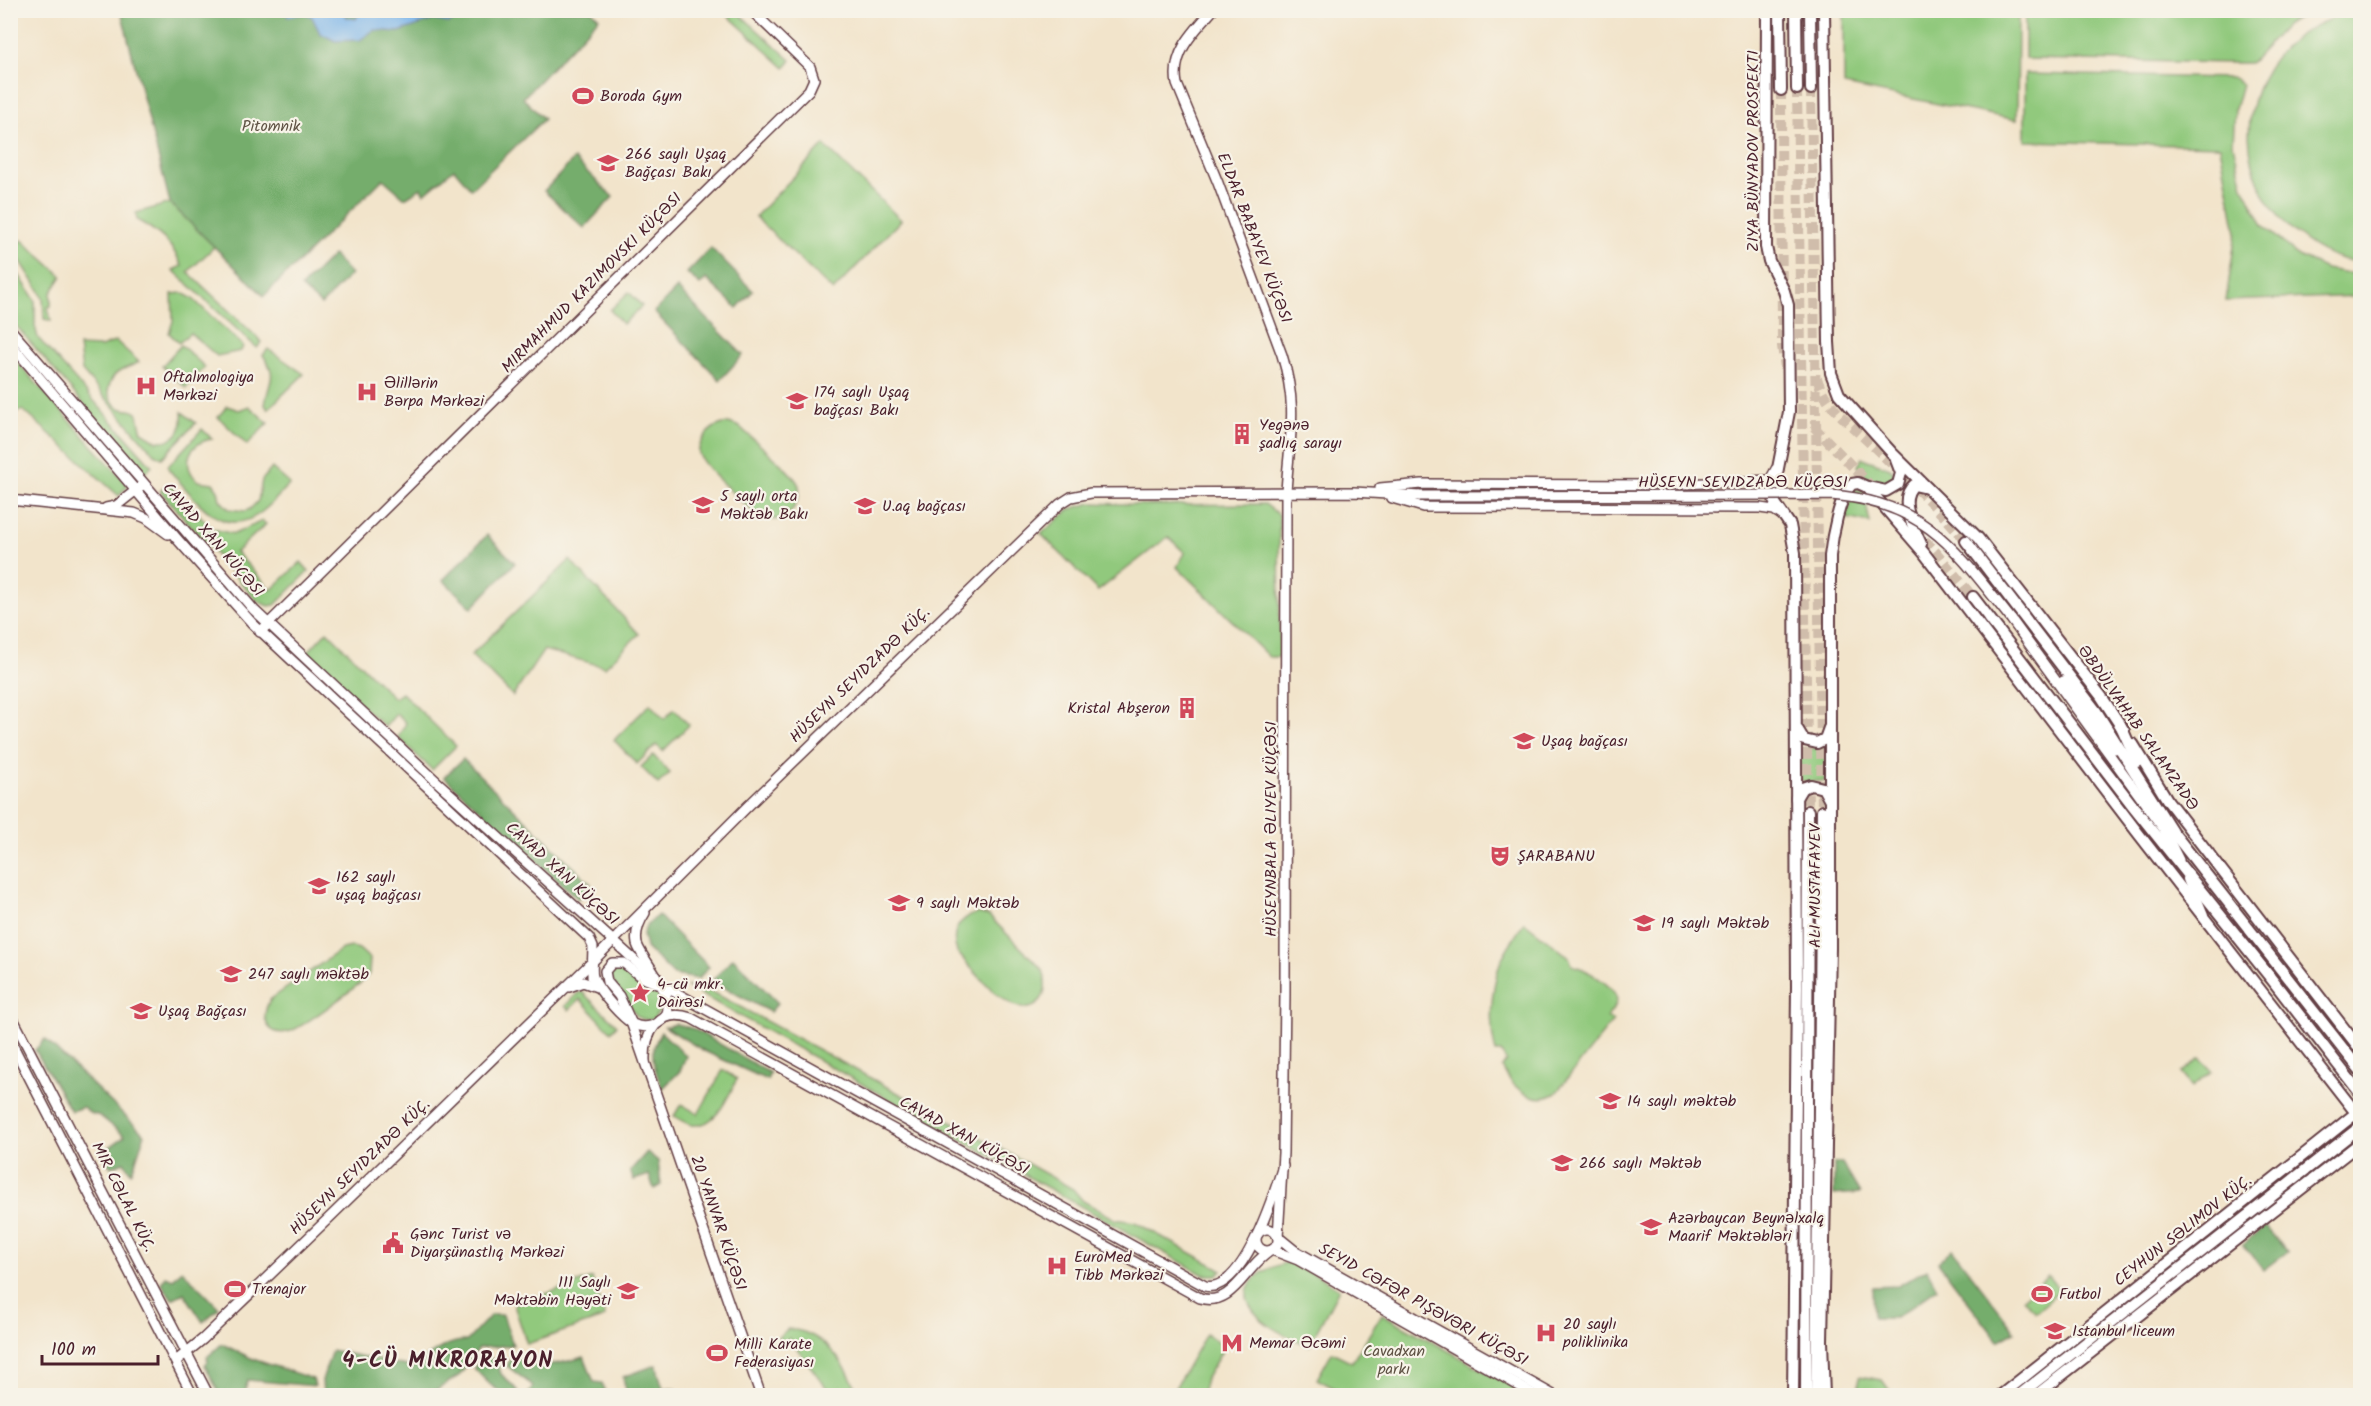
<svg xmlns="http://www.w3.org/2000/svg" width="2371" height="1406" font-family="Kalam,sans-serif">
	<rect width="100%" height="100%" fill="#f7f3e8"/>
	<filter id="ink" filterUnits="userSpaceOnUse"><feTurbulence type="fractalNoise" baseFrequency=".0167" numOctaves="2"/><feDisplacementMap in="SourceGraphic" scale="12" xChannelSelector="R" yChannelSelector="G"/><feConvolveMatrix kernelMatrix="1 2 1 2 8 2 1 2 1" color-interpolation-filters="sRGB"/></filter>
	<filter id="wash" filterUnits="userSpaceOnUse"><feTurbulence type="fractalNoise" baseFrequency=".008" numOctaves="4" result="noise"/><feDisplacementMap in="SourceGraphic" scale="24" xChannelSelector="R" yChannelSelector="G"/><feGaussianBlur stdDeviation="1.35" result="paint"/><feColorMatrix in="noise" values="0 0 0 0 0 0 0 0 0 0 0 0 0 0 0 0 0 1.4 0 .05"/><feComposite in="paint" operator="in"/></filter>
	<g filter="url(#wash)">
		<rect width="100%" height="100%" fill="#f2e4cb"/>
		<g fill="#91c97d" stroke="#6e7454" stroke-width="1.5">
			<polygon points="723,11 736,11 791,60 785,68"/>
			<polygon points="1844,11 2018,11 2017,120 1844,85"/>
			<polygon points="2025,11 2025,10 2308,11 2285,26 2254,60 2249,63 2233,63 2025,59"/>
			<path d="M2348,12L2360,24V114L2355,122L2360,124L2358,135L2360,142V262C2332,260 2308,245 2288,226C2239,179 2235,97 2284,48C2302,30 2324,21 2348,12Z"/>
			<polygon points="2025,74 2233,78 2242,84 2235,109 2233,144 2243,186 2263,225 2298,256 2326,269 2360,275 2360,296 2226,301 2236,232 2220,146 2025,141"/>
			<polygon points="824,145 901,220 833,291 755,217"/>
			<path d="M170,203L215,246L188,272L262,342L257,348L173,270L182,266C171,242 160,233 137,220L136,213Z"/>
			<polygon points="22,240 62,276 51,293 51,306 48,307 51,321 44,319 43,299 39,290 11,246"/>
			<polygon points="10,261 35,300 35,326 38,338 152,466 144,474 11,320"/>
			<polygon points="629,292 642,306 623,324 610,310"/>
			<polygon points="182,293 192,298 243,346 241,351 217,356 190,333 179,343 169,333 173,321 172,294"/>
			<path d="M116,341L139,362C124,371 112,368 108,391C116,418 129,405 137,413C139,416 140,427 142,432L157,441C175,442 184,431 182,412L196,423L162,458L154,454L82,371L79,346L101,347Z"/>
			<polygon points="181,345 205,367 186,388 162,366"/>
			<path d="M268,349L304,374L268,409L265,405C268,381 279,378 263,355Z"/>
			<polygon points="10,354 128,485 119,496 23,410 11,414"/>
			<polygon points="227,406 239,410 249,406 268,423 247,445 218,417"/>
			<path d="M729,423L740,427C752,439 795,473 799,486C801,495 796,505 791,512C783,523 768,520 757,515C746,504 700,466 699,453C698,448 702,440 705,436C712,427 719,424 729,423Z"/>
			<path d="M202,429L212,439C189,442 180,465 198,481L213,483L218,490L220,500L229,509L245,511L250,509L258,501L262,480L272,468L290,484C281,493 273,503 263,511C222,544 195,497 169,470L168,466Z"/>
			<polygon points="1862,458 1890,468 1894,473 1893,479 1878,484 1871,481 1858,466"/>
			<polygon points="169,484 213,529 234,534 262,521 266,524 236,552 271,590 301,562 309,571 275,605 268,606 257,601 160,491"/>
			<polygon points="1855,489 1863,490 1870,523 1846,518 1852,491"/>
			<polygon points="1091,503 1155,505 1265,504 1279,515 1280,657 1269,657 1177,567 1185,553 1168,537 1098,591 1041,534 1070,509"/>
			<polygon points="570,560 639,634 605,667 544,650 513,696 471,655"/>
			<polygon points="327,631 394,698 402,693 456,746 432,770 398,737 406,723 396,714 385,727 306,654"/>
			<polygon points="650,704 664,719 674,709 689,725 663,751 656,745 637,764 614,740"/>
			<polygon points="1825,748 1825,781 1800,782 1800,749"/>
			<polygon points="653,755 670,773 658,784 641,767"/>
			<path d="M978,913L989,916L1043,970C1046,979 1047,992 1040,1001C1018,1029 972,968 957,952C950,933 958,918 978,913Z"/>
			<path d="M1524,922L1569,957L1572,965C1584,968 1616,986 1617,1000C1617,1006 1611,1012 1607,1017L1613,1021L1556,1093C1534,1107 1511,1087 1502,1067L1506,1061L1501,1052H1496C1488,1024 1491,991 1500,963C1505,949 1517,935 1524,922Z"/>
			<path d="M352,947L359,949L370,959L369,974L362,982C348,992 302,1029 288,1032C266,1037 259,1015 271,999L342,949Z"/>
			<path d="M614,966L623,967L640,982L660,995L663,1006L653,1019C635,1023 633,1009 625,998C618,989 612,984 609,973Z"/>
			<polygon points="686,986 704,989 720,996 1023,1161 1073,1189 1083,1201 1115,1219 1135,1222 1222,1270 1217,1275 1204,1275"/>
			<polygon points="582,992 617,1025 611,1032 580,999 569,1010 565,1006 578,993"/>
			<polygon points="2200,1058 2212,1071 2192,1087 2181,1073"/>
			<path d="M723,1070L737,1079C728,1096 717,1128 692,1125C687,1124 679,1119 674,1116L681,1104L698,1114Z"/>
			<path d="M1289,1262L1301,1265L1339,1289L1309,1346C1293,1338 1273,1331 1260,1318C1228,1288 1261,1269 1289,1262Z"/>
			<polygon points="2048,1276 2060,1291 2036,1312 2023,1298"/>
			<polygon points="592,1278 605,1317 527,1344 514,1305"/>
			<polygon points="1382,1314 1528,1395 1347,1395 1317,1379 1332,1352 1352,1362"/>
			<path d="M788,1329C824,1331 847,1365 859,1395H832L789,1338L783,1342L778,1337Z"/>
			<polygon points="1206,1334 1225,1346 1206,1378 1202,1395 1171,1395"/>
			<polygon points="1859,1376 1882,1380 1893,1395 1859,1395"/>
		</g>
		<g fill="#74ad6c" stroke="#5f664c" stroke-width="1.5">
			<polygon points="591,10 599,18 523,98 544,119 471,189 454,169 424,194 421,188 405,198 383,179 264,296 170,203 121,11"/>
			<polygon points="574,159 613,197 584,228 544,191"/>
			<polygon points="711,248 753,291 737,308 706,279 700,285 687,273"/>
			<polygon points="333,255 351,274 321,305 301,287"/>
			<polygon points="677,288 743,355 720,380 654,312"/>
			<polygon points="487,535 515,563 472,608 443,580"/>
			<polygon points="463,759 591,884 578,899 444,777"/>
			<polygon points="658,915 709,967 698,979 674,975 646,948 643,934 646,926"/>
			<polygon points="733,958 778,1003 770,1012 712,981"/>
			<polygon points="676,1024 694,1029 770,1073 767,1080 704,1051 665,1027"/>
			<path d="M661,1032L686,1056L680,1071L662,1089C654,1065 647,1055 661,1032Z"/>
			<path d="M45,1039L145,1135C139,1148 137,1160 131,1173L124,1162L111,1167L100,1154L125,1136L100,1116L90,1113L83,1107L71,1111L35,1050Z"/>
			<polygon points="647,1152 658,1161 661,1185 654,1189 649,1175 634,1180 630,1171"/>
			<polygon points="1834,1163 1842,1163 1860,1193 1834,1195"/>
			<polygon points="2265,1226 2287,1252 2263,1270 2243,1245"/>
			<polygon points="1952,1249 2015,1331 1998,1341 1938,1262"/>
			<polygon points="1927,1269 1937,1288 1896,1318 1873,1318 1872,1287 1898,1286"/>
			<polygon points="182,1270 219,1308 203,1322 184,1293 172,1299 161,1283 166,1276 173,1279"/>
			<path d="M491,1315H503L513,1345L479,1348L460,1375L429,1395H323L322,1380L332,1350L411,1367C428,1357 446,1340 467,1341Z"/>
			<polygon points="222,1344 253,1359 313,1379 315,1386 247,1380 245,1395 220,1395 205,1365 208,1361 207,1357"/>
			<path d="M480,1357L497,1360L501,1374L518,1391L517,1395C498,1396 486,1381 474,1368Z"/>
			<path d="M516,1357C544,1369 555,1365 584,1357L594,1382L602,1383L607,1395H579L577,1389L564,1391V1395H528L533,1386L507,1366L509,1360Z"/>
			<polygon points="656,1365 663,1388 676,1389 676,1395 627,1395 623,1377"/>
		</g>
		<polygon fill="#79b4ea" stroke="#626a8a" stroke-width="1.5" points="285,11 343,11 347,17 356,19 360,11 459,11 457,19 449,23 433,20 399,32 374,30 360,40 335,41 320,33 312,17 305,13 288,17"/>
	</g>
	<g filter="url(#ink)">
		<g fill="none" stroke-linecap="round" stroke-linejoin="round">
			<g stroke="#d0bdab" stroke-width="10" stroke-dasharray="10 5" stroke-linecap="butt">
				<polyline points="1797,89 1808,811"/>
				<polyline points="1811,89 1822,811"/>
				<polyline points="1781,90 1782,346 1785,368"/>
				<path d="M1817,378C1825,407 1855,428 1875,448C1906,478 1938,508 1966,541"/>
				<polyline points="1814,427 1876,491"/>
				<polyline points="1893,508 1935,551 1973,597"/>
			</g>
			<defs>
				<g id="tertiary">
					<path d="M1213,10C1194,31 1171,53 1177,84L1218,183L1282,355C1299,410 1289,438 1286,492L1285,994L1283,1153L1278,1237L1294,1250L1555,1396"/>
					<path d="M10,329L254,610L434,779L662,985L1205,1286C1243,1294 1274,1194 1283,1166"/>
					<polyline points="10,343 178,540 252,623 589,938 593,947 592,977"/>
					<polyline points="1380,488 1422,484 1661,485 1770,480 1776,469"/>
					<polyline points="1392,498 1423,507 1760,508 1774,510 1783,516"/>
					<polyline points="10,500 134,513 146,518 168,534"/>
					<polyline points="106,508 116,506 140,487"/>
					<polyline points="2011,619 2163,828 2179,860"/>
					<polyline points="260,632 809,90 814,79 810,67 751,10"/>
					<polyline points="2063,681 2115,749"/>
					<path d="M592,971C592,985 621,1017 633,1024C639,1027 646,1027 651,1026C694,1012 643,964 637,944C635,933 639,922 645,913"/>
					<polyline points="657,984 641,977 624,963 612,963 605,971 607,982 619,996 631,1022 761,1396"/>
					<polyline points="569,987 583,982 597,987"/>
					<polyline points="10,1013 209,1396"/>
					<polyline points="10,1040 193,1396"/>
					<path d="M645,1061C644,1033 659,1007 691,1018L1200,1298C1234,1308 1246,1264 1272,1250L1298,1260L1537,1396"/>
					<circle cx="1267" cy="1240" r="11"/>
					<polyline points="176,1361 203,1339 330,1217 591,963 748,806 1060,504 1071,497 1091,493 1354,492 1420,496"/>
				</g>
				<g id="secondary">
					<polyline points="1767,10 1766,247 1769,261 1784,291 1788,305 1789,412 1773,494 1775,503 1790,525 1795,553 1797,986 1793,1396"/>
					<polyline points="1824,10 1829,342 1831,373 1839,394 1892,453 1978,538 2101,696 2124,731"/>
					<polyline points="1867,487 1886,491 1898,484 1901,473 1896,460"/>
					<path d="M1921,544C1914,528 1897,499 1914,485L1927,488"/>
					<polyline points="1798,730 1804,740 1817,743 1825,739 1829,728"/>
					<polyline points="2133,744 2168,801 2360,1049"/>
					<polyline points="1796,798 1802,788 1811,785 1823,788 1829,799"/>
					<path d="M1824,1396L1822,1341L1830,948V556C1832,538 1839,496 1852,484L1858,483L1867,487L1924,553L2138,833L2360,1118"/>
					<polyline points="2000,1396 2360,1110"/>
					<polyline points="2018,1396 2360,1127"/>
					<polyline points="2035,1396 2360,1143"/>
				</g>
				<g id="primary">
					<polyline points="1780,10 1781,90"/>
					<polyline points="1796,10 1797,89"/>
					<polyline points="1810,10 1811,89"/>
					<polyline points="1966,541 2096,711 2172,831 2360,1070"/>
					<polyline points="1973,597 2133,806 2270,977"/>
					<polyline points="2120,724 2137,762"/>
					<polyline points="2188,879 2203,915"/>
					<polyline points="1806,1396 1808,811"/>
					<polyline points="1816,1396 1822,811"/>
				</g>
			</defs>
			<use href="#tertiary" stroke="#633d43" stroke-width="12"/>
			<use href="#secondary" stroke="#633d43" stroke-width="14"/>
			<use href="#primary" stroke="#633d43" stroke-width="14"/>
			<use href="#tertiary" stroke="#fff" stroke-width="9"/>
			<use href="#secondary" stroke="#fff" stroke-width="10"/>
			<use href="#primary" stroke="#fff" stroke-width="10"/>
			<defs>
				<path id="tertiary-bridge" d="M1420,496L1831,495C1926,502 1956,550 2011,619"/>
				<polyline id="primary-bridge" points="2270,977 2360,1093"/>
			</defs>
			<use href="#tertiary-bridge" stroke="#633d43" stroke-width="12" stroke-linecap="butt"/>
			<use href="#primary-bridge" stroke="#633d43" stroke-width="14" stroke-linecap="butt"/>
			<use href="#tertiary-bridge" stroke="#fff" stroke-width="9"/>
			<use href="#primary-bridge" stroke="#fff" stroke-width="10"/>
		</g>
	</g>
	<defs>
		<symbol id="stadium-bare" viewBox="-9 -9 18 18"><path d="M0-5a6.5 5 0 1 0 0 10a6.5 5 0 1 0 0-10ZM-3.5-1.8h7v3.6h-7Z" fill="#d1495b" stroke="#f7f3e8" stroke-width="2.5" paint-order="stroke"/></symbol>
		<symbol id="school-bare" viewBox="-9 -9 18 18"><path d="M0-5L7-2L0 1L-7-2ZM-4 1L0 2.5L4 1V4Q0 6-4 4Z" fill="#d1495b" stroke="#f7f3e8" stroke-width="2.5" paint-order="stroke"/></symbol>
		<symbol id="hospital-bare" viewBox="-9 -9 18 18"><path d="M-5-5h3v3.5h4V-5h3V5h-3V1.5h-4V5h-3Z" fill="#d1495b" stroke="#f7f3e8" stroke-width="2.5" paint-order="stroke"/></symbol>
		<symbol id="building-bare" viewBox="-9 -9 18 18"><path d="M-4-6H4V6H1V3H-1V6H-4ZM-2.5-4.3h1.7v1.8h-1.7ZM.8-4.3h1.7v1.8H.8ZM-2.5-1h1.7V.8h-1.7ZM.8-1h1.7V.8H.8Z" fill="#d1495b" stroke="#f7f3e8" stroke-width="2.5" paint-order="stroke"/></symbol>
		<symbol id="theatre-bare" viewBox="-9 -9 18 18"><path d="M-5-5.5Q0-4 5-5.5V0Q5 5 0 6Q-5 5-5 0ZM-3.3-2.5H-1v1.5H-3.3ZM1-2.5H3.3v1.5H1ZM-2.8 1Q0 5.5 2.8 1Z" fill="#d1495b" stroke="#f7f3e8" stroke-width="2.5" paint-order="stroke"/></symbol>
		<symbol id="sight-bare" viewBox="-9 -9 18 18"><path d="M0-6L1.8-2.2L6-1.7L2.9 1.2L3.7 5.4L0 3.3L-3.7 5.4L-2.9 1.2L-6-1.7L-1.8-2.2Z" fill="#d1495b" stroke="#f7f3e8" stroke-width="2.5" paint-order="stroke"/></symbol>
		<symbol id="civic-bare" viewBox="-9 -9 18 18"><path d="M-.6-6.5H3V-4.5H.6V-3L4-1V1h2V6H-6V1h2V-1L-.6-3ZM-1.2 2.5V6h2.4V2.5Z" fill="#d1495b" stroke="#f7f3e8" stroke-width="2.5" paint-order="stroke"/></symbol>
		<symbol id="metro-bare" viewBox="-9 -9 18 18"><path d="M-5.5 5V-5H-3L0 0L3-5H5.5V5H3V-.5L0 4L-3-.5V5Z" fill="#d1495b" stroke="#f7f3e8" stroke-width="2.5" paint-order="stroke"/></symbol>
	</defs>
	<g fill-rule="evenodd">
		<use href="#stadium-bare" x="568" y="81" width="30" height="30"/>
		<use href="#school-bare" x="593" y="148" width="30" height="30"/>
		<use href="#hospital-bare" x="131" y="371" width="30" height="30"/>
		<use href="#hospital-bare" x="352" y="377" width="30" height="30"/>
		<use href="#school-bare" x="782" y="386" width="30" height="30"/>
		<use href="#building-bare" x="1227" y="419" width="30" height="30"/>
		<use href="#school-bare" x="688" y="490" width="30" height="30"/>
		<use href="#school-bare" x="850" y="491" width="30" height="30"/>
		<use href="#building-bare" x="1172" y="693" width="30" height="30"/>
		<use href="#school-bare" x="1509" y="726" width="30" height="30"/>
		<use href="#theatre-bare" x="1485" y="841" width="30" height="30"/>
		<use href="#school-bare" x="304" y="871" width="30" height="30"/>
		<use href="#school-bare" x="884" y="888" width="30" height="30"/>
		<use href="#school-bare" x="1629" y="908" width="30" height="30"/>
		<use href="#school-bare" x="216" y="959" width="30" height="30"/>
		<use href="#sight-bare" x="625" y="978" width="30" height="30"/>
		<use href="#school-bare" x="126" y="996" width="30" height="30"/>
		<use href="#school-bare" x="1595" y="1086" width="30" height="30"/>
		<use href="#school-bare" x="1547" y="1148" width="30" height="30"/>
		<use href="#school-bare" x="1636" y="1212" width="30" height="30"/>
		<use href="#civic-bare" x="378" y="1228" width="30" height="30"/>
		<use href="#hospital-bare" x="1042" y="1251" width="30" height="30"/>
		<use href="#stadium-bare" x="220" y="1274" width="30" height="30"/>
		<use href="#school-bare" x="613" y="1276" width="30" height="30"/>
		<use href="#stadium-bare" x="2027" y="1279" width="30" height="30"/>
		<use href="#school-bare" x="2040" y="1316" width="30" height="30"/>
		<use href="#hospital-bare" x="1531" y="1318" width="30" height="30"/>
		<use href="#metro-bare" x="1217" y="1328" width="30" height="30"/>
		<use href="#stadium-bare" x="702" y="1338" width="30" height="30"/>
	</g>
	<g text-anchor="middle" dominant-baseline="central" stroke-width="4.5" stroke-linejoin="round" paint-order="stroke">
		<g font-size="16" fill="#4a1f2b" stroke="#f7f3e8" text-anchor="start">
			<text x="600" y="96">Boroda Gym</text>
			<text x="625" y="154">266 saylı Uşaq<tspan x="625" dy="18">Bağçası Bakı</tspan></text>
			<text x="163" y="377">Oftalmologiya<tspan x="163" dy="18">Mərkəzi</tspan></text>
			<text x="384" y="383">Əlillərin<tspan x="384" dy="18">Bərpa Mərkəzi</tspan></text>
			<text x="814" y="392">174 saylı Uşaq<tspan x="814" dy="18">bağçası Bakı</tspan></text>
			<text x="1259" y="425">Yegənə<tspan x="1259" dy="18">şadlıq sarayı</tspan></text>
			<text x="720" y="496">5 saylı orta<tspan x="720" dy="18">Məktəb Bakı</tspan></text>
			<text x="882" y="506">U.aq bağçası</text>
			<text x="1170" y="708" text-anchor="end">Kristal Abşeron</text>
			<text x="1541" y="741">Uşaq bağçası</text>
			<text x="1517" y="856">ŞARABANU</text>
			<text x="336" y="877">162 saylı<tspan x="336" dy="18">uşaq bağçası</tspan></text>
			<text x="916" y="903">9 saylı Məktəb</text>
			<text x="1661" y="923">19 saylı Məktəb</text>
			<text x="248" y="974">247 saylı məktəb</text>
			<text x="657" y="984">4-cü mkr.<tspan x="657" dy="18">Dairəsi</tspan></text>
			<text x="158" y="1011">Uşaq Bağçası</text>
			<text x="1627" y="1101">14 saylı məktəb</text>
			<text x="1579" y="1163">266 saylı Məktəb</text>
			<text x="1668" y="1218">Azərbaycan Beynəlxalq<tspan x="1668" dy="18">Maarif Məktəbləri</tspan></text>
			<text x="410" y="1234">Gənc Turist və<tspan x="410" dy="18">Diyarşünastlıq Mərkəzi</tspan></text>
			<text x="1074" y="1257">EuroMed<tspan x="1074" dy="18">Tibb Mərkəzi</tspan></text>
			<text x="611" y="1282" text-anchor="end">111 Saylı<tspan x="611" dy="18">Məktəbin Həyəti</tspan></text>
			<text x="252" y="1289">Trenajor</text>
			<text x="2059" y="1294">Futbol</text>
			<text x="1563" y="1324">20 saylı<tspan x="1563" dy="18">poliklinika</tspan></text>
			<text x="2072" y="1331">Istanbul liceum</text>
			<text x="1249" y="1343">Memar Əcəmi</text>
			<text x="734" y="1344">Milli Karate<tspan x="734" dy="18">Federasiyası</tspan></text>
		</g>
		<g font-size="16" fill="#5f5244" stroke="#f7f3e8">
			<text x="271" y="126">Pitomnik</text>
			<text x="1394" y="1351">Cavadxan<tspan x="1394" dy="18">parkı</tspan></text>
		</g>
		<g font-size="16" fill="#4a1f2b" stroke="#f7f3e8">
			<text transform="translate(1753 151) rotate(-90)">ZIYA BÜNYADOV PROSPEKTI</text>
			<text transform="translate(1254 238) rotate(69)">ELDAR BABAYEV KÜÇƏSI</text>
			<text transform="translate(592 283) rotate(-45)">MIRMAHMUD KAZIMOVSKI KÜÇƏSI</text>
			<text x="1743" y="482">HÜSEYN SEYIDZADƏ KÜÇƏSI</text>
			<text transform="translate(213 540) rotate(49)">CAVAD XAN KÜÇƏSI</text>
			<text transform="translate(860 675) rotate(-44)">HÜSEYN SEYIDZADƏ KÜÇ.</text>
			<text transform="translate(2138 728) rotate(55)">ƏBDÜLVAHAB SALAMZADƏ</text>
			<text transform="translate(1271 829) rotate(-90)">HÜSEYNBALA ƏLIYEV KÜÇƏSI</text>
			<text transform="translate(562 874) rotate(42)">CAVAD XAN KÜÇƏSI</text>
			<text transform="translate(1815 886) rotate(-90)">ALI MUSTAFAYEV</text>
			<text transform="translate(964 1136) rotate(29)">CAVAD XAN KÜÇƏSI</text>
			<text transform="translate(360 1167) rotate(-44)">HÜSEYN SEYIDZADƏ KÜÇ.</text>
			<text transform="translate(123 1197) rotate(63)">MIR CƏLAL KÜÇ.</text>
			<text transform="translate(718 1223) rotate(71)">20 YANVAR KÜÇƏSI</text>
			<text transform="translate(2183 1231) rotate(-38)">CEYHUN SƏLIMOV KÜÇ.</text>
			<text transform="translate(1423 1305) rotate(29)">SEYID CƏFƏR PIŞƏVƏRI KÜÇƏSI</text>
		</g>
		<g font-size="22" font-weight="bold" letter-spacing="1.5" fill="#4a1f2b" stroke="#f7f3e8">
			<text x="448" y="1361">4-CÜ MIKRORAYON</text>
		</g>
	</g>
	<rect width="2371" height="1406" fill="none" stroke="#f7f3e8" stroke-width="36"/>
	<path d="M42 1355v9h116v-9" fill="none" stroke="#4a1f2b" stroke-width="3"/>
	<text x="51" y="1355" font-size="18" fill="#4a1f2b" stroke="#f7f3e8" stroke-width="4.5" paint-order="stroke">100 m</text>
</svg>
